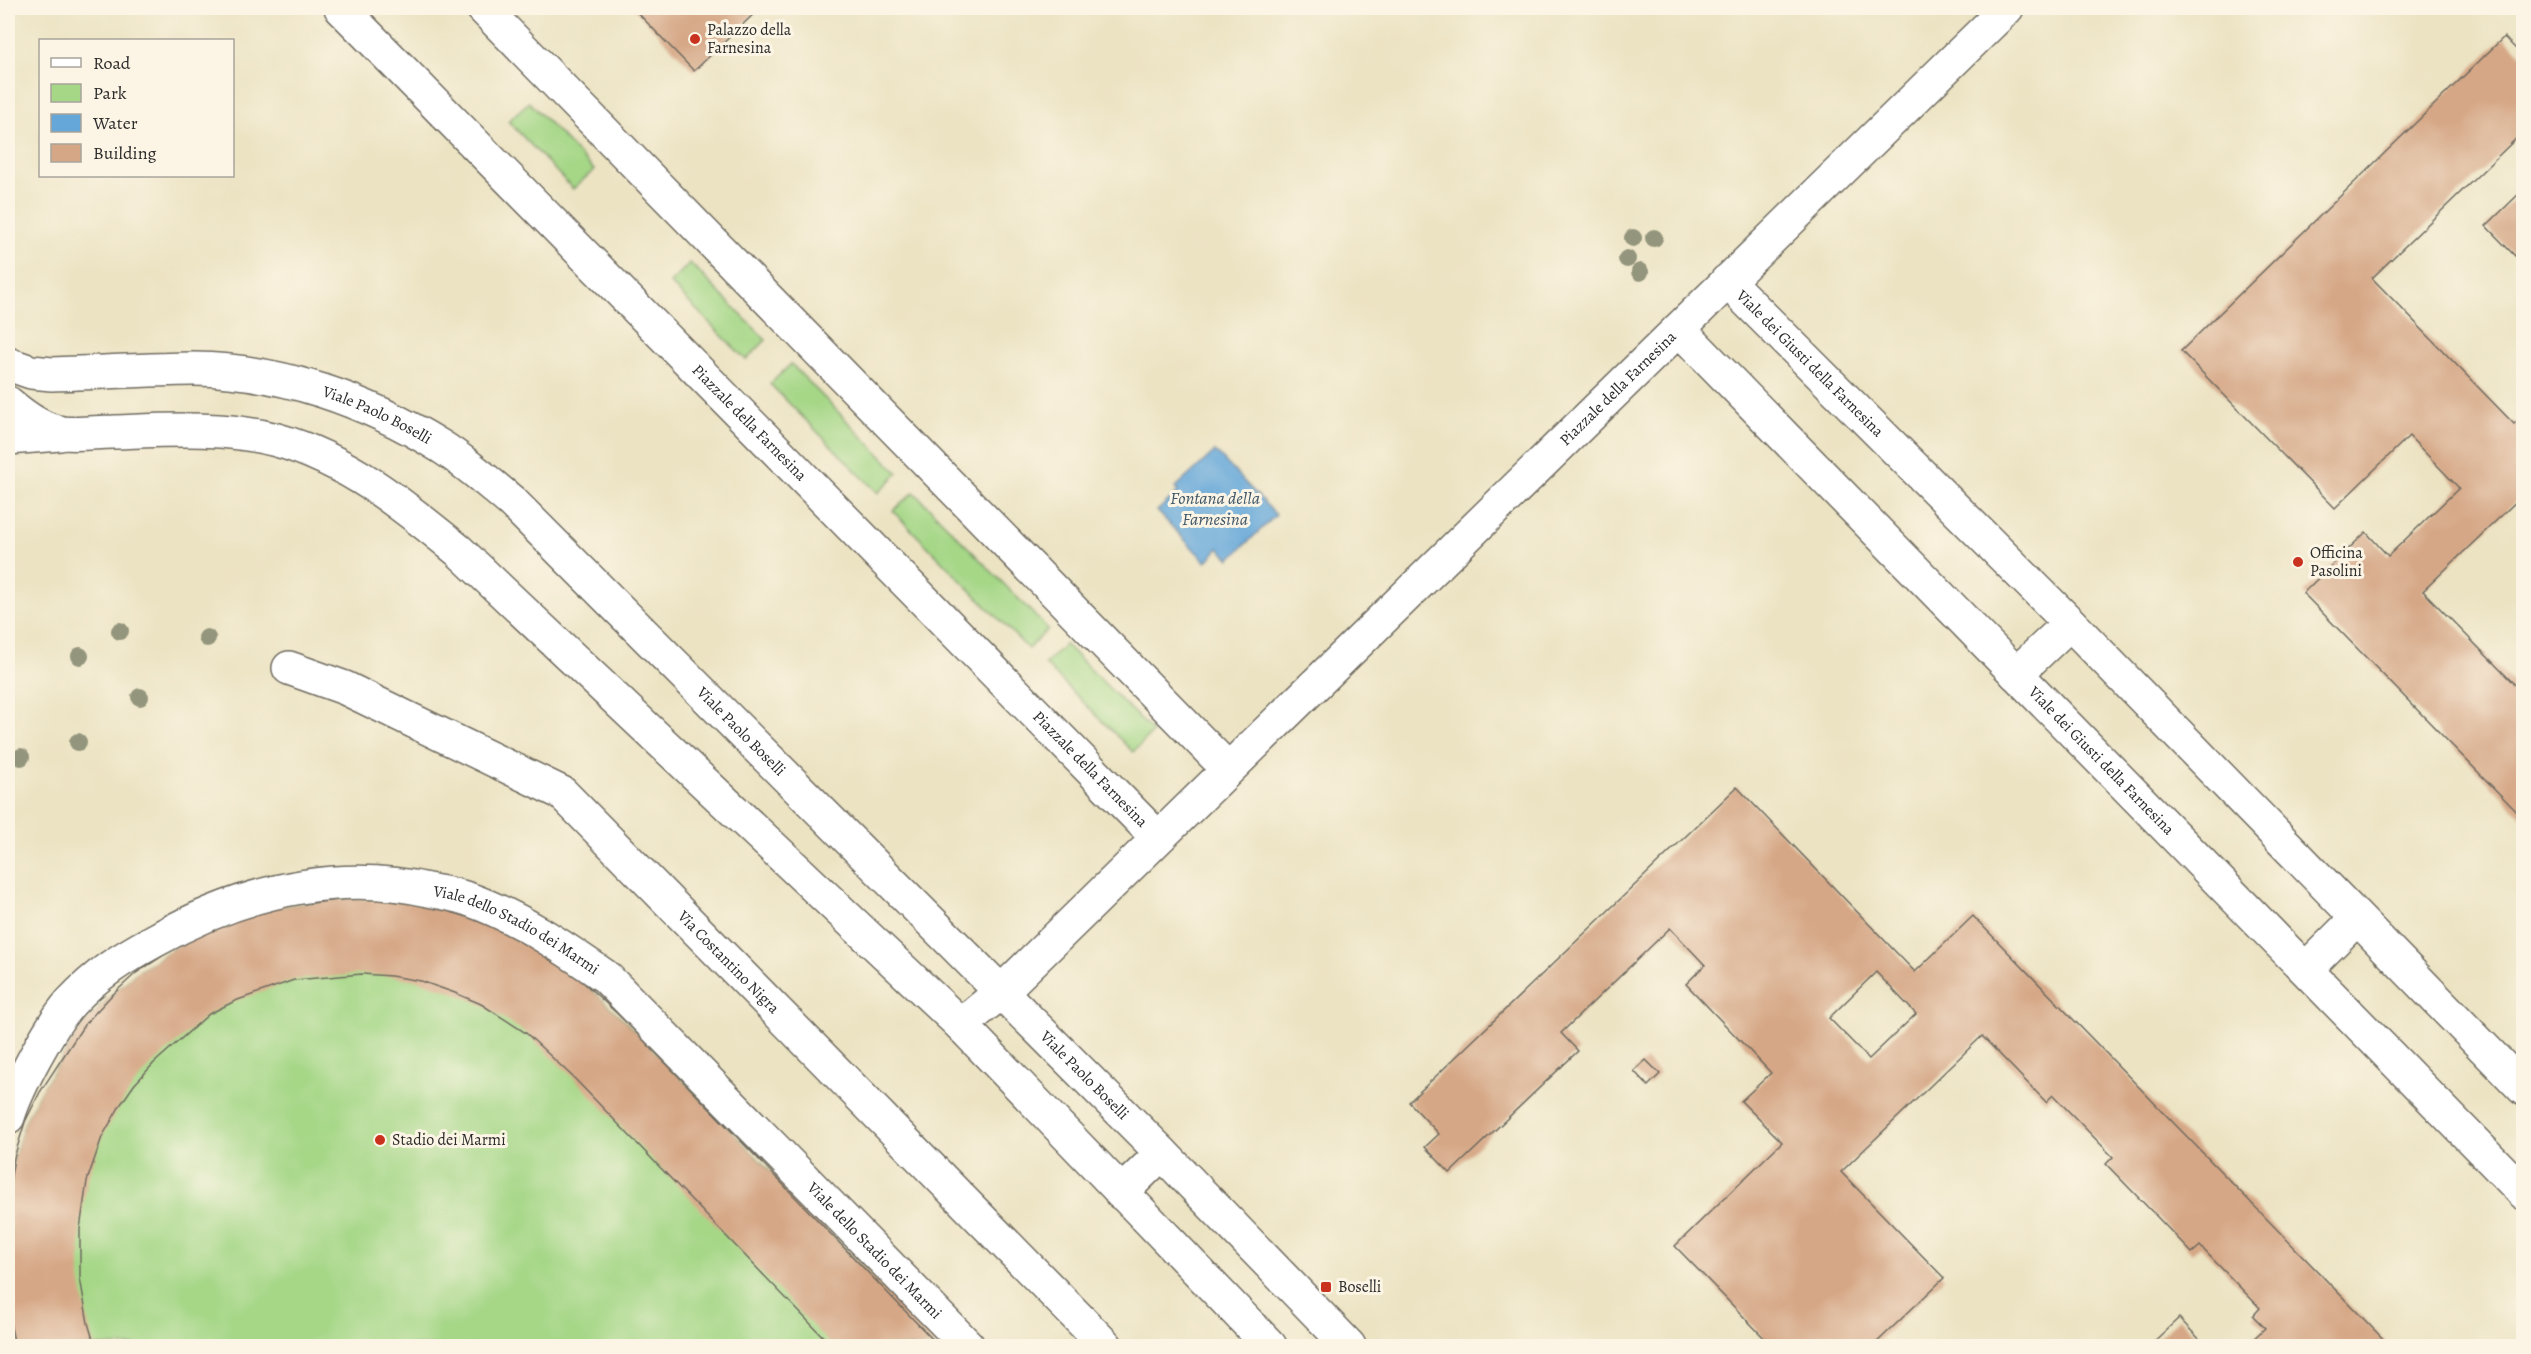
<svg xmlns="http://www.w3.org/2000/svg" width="2531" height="1354" font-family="Alegreya,serif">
	<rect width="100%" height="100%" fill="#fcf5e5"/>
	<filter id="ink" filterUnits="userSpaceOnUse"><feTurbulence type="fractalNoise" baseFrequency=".0167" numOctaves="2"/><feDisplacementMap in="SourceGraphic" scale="12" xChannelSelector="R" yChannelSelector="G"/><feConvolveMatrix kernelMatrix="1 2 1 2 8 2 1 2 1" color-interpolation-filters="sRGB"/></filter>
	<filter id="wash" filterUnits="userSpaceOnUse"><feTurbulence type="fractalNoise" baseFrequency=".008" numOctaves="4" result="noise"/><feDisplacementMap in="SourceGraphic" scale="24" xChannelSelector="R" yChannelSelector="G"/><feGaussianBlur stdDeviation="1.35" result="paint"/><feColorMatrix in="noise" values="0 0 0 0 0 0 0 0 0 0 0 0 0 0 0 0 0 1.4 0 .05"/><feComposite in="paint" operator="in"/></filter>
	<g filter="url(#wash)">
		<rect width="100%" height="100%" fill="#ece3c3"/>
		<g fill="#a5d787" stroke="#688159" stroke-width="1.5">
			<polygon points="529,102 594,170 573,189 508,121"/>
			<polygon points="690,263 766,340 746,360 670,283"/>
			<polygon points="791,364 898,473 878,493 770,384"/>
			<polygon points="914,492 1048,629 1028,649 893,511"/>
			<polygon points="1065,644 1153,732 1133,752 1045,664"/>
			<path d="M347,899C420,900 492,916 553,958C579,977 603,1000 626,1022L939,1346H15L8,1313V1194L14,1158L25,1122L40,1092L84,1025L109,998L136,973L173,949L276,907Z"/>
		</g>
		<polygon fill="#65a7d9" stroke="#486982" stroke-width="1.5" points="1215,451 1276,515 1230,559 1219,548 1206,562 1157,511 1178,492 1175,488"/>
		<g id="blocks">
			<g fill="#d5a786" fill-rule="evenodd">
				<polygon points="633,8 760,8 694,71"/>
				<polygon points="2504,37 2524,57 2524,131 2372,278 2514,424 2524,415 2524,494 2423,591 2524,694 2524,819 2303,593 2366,532 2388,556 2459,488 2409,436 2335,508 2181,351"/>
				<polygon points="2524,189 2524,248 2515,256 2486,226"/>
				<path d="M1737,787L1915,972L1973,916L2390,1346H2250L2248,1344L2265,1328L2253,1316L2260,1308L2200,1246L2192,1253L2106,1164L2113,1157L2053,1095L2046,1102L1982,1036L1841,1172L1944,1278L1873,1346H1772L1675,1246L1782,1142L1741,1101L1771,1073L1686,984L1705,965L1670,928L1561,1033L1578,1051L1450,1173L1425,1147L1439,1134L1409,1102ZM1876,972L1916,1014L1869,1059L1829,1018Z"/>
				<polygon points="347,899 387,899 423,904 469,917 510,934 552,958 583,982 626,1022 939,1346 832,1346 575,1079 526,1033 481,1004 455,993 421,981 391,976 362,974 294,980 235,1001 209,1014 154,1063 134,1085 121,1104 102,1137 87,1181 80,1229 80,1278 88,1323 95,1346 15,1346 8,1313 8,1194 14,1158 25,1122 40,1092 84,1025 109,998 136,973 173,949 206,931 276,907"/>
				<polygon points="1646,1060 1660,1074 1648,1086 1634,1071"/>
				<polygon points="2179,1318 2206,1346 2149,1346"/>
			</g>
		</g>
	</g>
	<g filter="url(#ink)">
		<use href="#blocks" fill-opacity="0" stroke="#6f6b60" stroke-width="1.5"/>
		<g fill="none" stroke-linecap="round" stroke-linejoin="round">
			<defs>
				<g id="minor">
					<path id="s1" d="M341,8L1157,837"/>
					<polyline points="483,8 1227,768"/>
					<path id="s2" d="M1727,281L2070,623L2524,1089"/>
					<path id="s3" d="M1679,329L2524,1193"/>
					<path id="s4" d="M8,364L31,372L52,374C100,373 147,369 194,369C281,370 366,400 440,446C466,462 489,483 512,502L1162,1153L1349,1346"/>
					<path d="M8,403C22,415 42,431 63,433C79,435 97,432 113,432C167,430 224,426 277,440C348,460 403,505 459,551L961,1025L1270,1346"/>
					<polyline points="8,438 60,434"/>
					<path id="s5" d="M289,668L345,688L562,793L1106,1346"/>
					<polyline points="2016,674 2070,623"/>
					<polyline points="2306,969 2356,919"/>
					<path id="s6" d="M961,1025L1001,992L2007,8"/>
					<path id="s7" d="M8,1117C17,1088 50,1025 71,1002C97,974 121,959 154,941C241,892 334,868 433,891C445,893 457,895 468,899C519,917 563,947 606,977L968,1346"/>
					<polyline points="1121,1193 1162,1153"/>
				</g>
			</defs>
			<use href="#minor" stroke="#6f6b60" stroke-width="36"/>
			<use href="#minor" stroke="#fff" stroke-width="33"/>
		</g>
		<g fill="#93957c">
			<circle cx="1633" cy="238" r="9"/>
			<circle cx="1654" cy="238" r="9"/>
			<circle cx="1627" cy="259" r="9"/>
			<circle cx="1640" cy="272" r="9"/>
			<circle cx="120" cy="631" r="9"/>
			<circle cx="207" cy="638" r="9"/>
			<circle cx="80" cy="656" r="9"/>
			<circle cx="140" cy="697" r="9"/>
			<circle cx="78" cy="742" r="9"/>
			<circle cx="21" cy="757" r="9"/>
		</g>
	</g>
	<g fill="#c8321e" stroke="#fcf5e5" stroke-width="2">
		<circle cx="695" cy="39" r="6"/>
		<circle cx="2298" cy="562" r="6"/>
		<circle cx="380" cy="1140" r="6"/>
		<rect x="1320" y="1281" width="12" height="12" rx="3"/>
	</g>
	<g text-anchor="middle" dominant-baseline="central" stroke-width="6" stroke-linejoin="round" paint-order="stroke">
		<g font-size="16" fill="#2b2b2b" stroke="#fcf5e5" text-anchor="start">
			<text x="707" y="30">Palazzo della<tspan x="707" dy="18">Farnesina</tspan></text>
			<text x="2310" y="553">Officina<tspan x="2310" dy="18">Pasolini</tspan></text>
			<text x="392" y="1140">Stadio dei Marmi</text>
			<text x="1338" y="1287">Boselli</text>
		</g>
		<g font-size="16" fill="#2b2b2b" stroke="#fcf5e5">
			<text stroke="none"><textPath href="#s2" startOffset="117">Viale dei Giusti della Farnesina</textPath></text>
			<text stroke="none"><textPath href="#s6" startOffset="915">Piazzale della Farnesina</textPath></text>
			<text stroke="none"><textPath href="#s4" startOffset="378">Viale Paolo Boselli</textPath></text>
			<text stroke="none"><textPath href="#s1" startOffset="582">Piazzale della Farnesina</textPath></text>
			<text stroke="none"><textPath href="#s4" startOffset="864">Viale Paolo Boselli</textPath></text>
			<text stroke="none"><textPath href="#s3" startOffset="604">Viale dei Giusti della Farnesina</textPath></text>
			<text stroke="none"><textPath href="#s1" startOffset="1068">Piazzale della Farnesina</textPath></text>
			<text stroke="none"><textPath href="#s7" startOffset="618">Viale dello Stadio dei Marmi</textPath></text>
			<text stroke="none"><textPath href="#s5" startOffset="538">Via Costantino Nigra</textPath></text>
			<text stroke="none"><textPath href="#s4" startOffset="1350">Viale Paolo Boselli</textPath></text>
			<text stroke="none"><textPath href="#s7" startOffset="1104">Viale dello Stadio dei Marmi</textPath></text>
		</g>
		<g font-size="18" font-style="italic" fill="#3f5668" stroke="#fcf5e5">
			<text x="1215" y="498">Fontana della<tspan x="1215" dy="21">Farnesina</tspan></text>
		</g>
	</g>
	<rect width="2531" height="1354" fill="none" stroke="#fcf5e5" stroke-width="30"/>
	<rect x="39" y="39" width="195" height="138" fill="#fcf5e5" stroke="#a8a49b" stroke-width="1.5"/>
	<rect x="51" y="58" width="30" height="9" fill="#ffffff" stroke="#a8a49b" stroke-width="1.5"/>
	<text x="93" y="69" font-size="18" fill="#2b2b2b">Road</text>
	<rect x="51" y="84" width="30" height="18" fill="#a5d787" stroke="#a8a49b" stroke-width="1.5"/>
	<text x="93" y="99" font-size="18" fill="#2b2b2b">Park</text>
	<rect x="51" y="114" width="30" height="18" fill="#65a7d9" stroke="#a8a49b" stroke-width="1.5"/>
	<text x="93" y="129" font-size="18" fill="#2b2b2b">Water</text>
	<rect x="51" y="144" width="30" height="18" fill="#d5a786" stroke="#a8a49b" stroke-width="1.5"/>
	<text x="93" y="159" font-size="18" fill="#2b2b2b">Building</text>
</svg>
